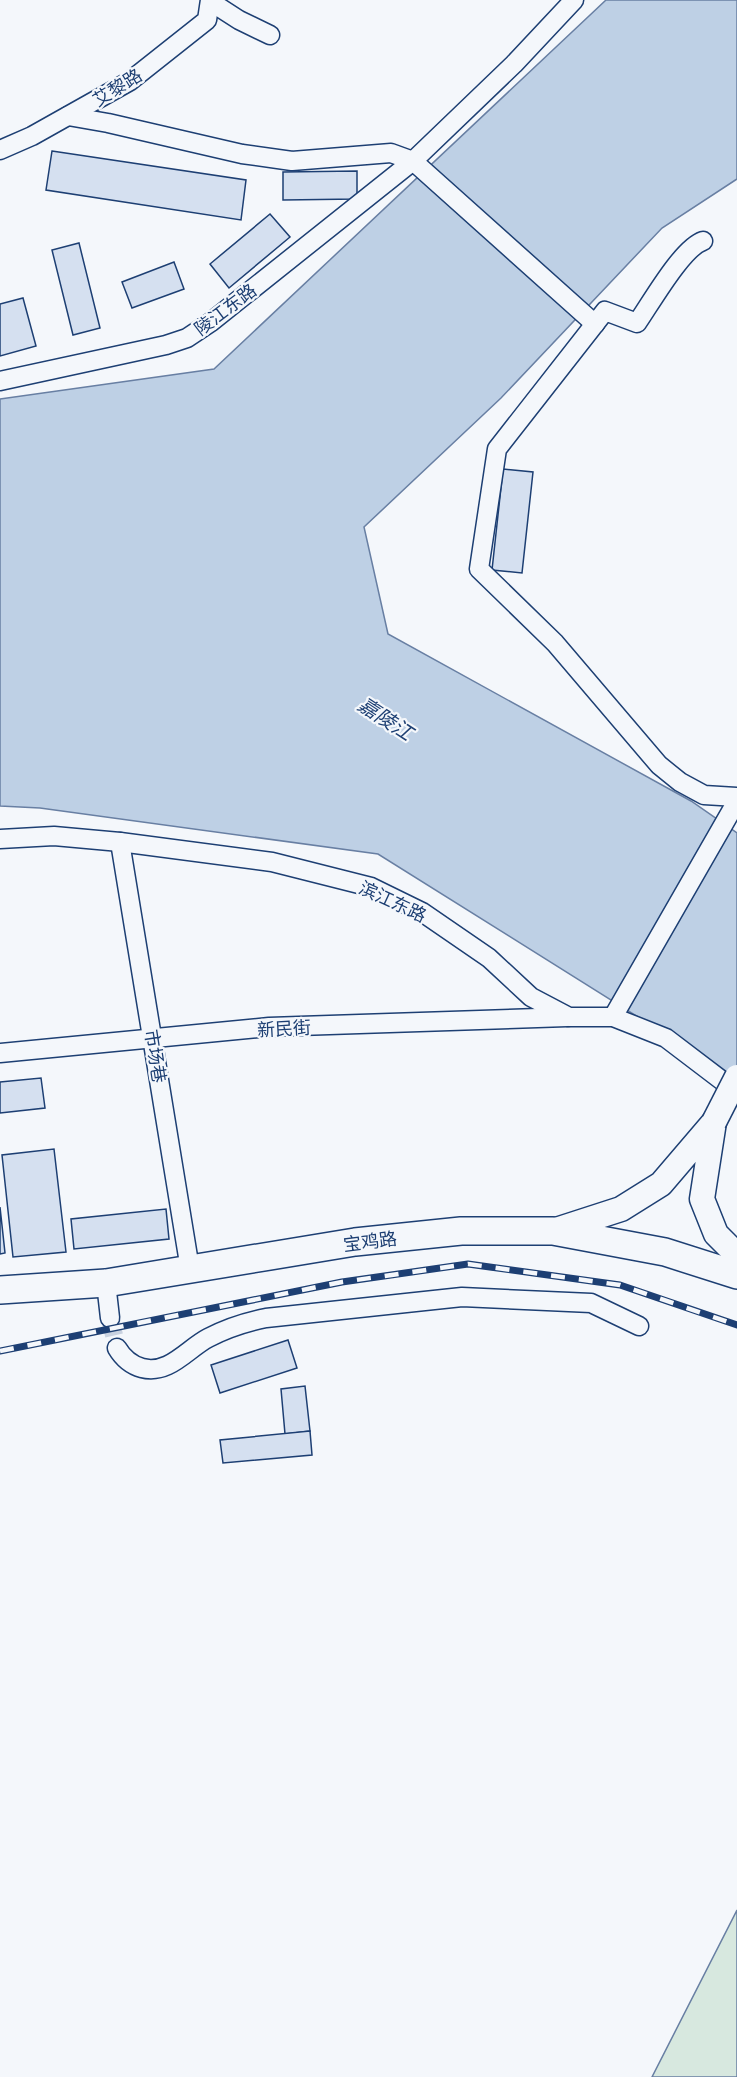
<svg xmlns="http://www.w3.org/2000/svg" width="737" height="2077" font-family="Lato,'Noto Sans SC',sans-serif">
	<rect width="100%" height="100%" fill="#f4f7fb"/>
	<polygon fill="#d7e8df" stroke="#687fa3" stroke-width="1.5" points="737,1910 737,2077 652,2077"/>
	<polygon fill="#bed0e5" stroke="#687fa3" stroke-width="1.5" points="606,0 737,0 737,179 662,228 501,398 364,527 388,634 691,801 737,833 737,1079 378,854 40,808 0,806 0,399 214,369"/>
	<g fill="#d5e0f0" stroke="#1d3f73" stroke-width="1.5">
		<polygon points="52,151 246,180 241,220 46,190"/>
		<polygon points="357,171 357,199 283,200 283,172"/>
		<polygon points="270,214 290,237 229,288 210,264"/>
		<polygon points="79,243 100,328 73,335 52,250"/>
		<polygon points="174,262 184,289 132,308 122,282"/>
		<polygon points="23,298 36,346 0,356 0,304"/>
		<polygon points="503,469 533,472 522,573 492,570"/>
		<polygon points="41,1078 45,1108 0,1113 0,1082"/>
		<polygon points="54,1149 66,1252 13,1257 2,1155"/>
		<polygon points="0,1207 5,1253 0,1254"/>
		<polygon points="166,1209 169,1239 74,1249 71,1219"/>
		<polygon points="288,1340 297,1368 220,1393 211,1365"/>
		<polygon points="305,1386 310,1431 285,1434 281,1389"/>
		<polygon points="310,1431 312,1455 223,1463 220,1440"/>
	</g>
	<g fill="none" stroke-linecap="round" stroke-linejoin="round">
		<polyline stroke="#c9d2e0" stroke-width="18" stroke-dasharray="18 9" stroke-linecap="butt" points="110,1318 117,1348"/>
		<defs>
			<g id="minor">
				<polyline points="211,2 239,20 270,35"/>
				<polyline points="68,116 108,123 242,154 292,161 391,153 413,161 595,324"/>
				<polyline points="0,150 32,136 130,81 207,20 210,0"/>
				<path d="M703,241C682,248 651,303 637,323L605,311L497,449L479,569L555,643L659,765L680,782L704,795L737,797"/>
				<polyline points="0,381 166,345 187,338 211,322 413,161 514,64 574,0"/>
				<polyline points="0,839 54,836 120,842 272,862 371,887 422,912 489,958 531,997 569,1017 613,1017 666,1038 737,1092"/>
				<polyline points="120,842 190,1269"/>
				<polyline points="613,1017 737,801"/>
				<polyline points="0,1053 269,1027 567,1017"/>
				<polyline points="106,1283 110,1318"/>
				<path d="M117,1348C123,1358 131,1365 142,1368C169,1375 187,1349 208,1338C227,1328 246,1322 266,1318L462,1297L591,1303L639,1326"/>
			</g>
			<polyline id="major" points="553,1231 621,1209 661,1184 714,1122 702,1199 716,1234 737,1255"/>
			<polyline id="highway" points="0,1290 106,1283 355,1242 461,1231 553,1231 665,1252 737,1275"/>
		</defs>
		<use href="#minor" stroke="#1d3f73" stroke-width="21"/>
		<use href="#major" stroke="#1d3f73" stroke-width="27"/>
		<use href="#highway" stroke="#1d3f73" stroke-width="30"/>
		<use href="#minor" stroke="#f4f7fb" stroke-width="18"/>
		<use href="#major" stroke="#f4f7fb" stroke-width="24"/>
		<use href="#highway" stroke="#f4f7fb" stroke-width="27"/>
		<defs>
			<polyline id="rail" points="0,1351 342,1282 468,1264 620,1285 737,1325"/>
		</defs>
		<use href="#rail" stroke="#1d3f73" stroke-width="7"/>
		<use href="#rail" stroke="#f4f7fb" stroke-width="4.5" stroke-dasharray="14" stroke-linecap="butt"/>
		<defs>
			<polyline id="major-bridge" points="714,1122 737,1077"/>
		</defs>
		<use href="#major-bridge" stroke="#1d3f73" stroke-width="27" stroke-linecap="butt"/>
		<use href="#major-bridge" stroke="#f4f7fb" stroke-width="24"/>
	</g>
	<g text-anchor="middle" dominant-baseline="central" stroke-width="4.5" stroke-linejoin="round" paint-order="stroke">
		<g font-size="18" fill="#1d3f73" stroke="#f4f7fb">
			<text transform="translate(117 87) rotate(-32)">艾黎路</text>
			<text transform="translate(225 309) rotate(-37)">陵江东路</text>
			<text transform="translate(393 901) rotate(25)">滨江东路</text>
			<text transform="translate(284 1028) rotate(-3)">新民街</text>
			<text transform="translate(156 1056) rotate(81)">市场巷</text>
			<text transform="translate(370 1241) rotate(-7)">宝鸡路</text>
		</g>
		<g font-size="20" font-style="italic" fill="#1d3f73" stroke="#f4f7fb">
			<text transform="translate(386 718) rotate(33)">嘉陵江</text>
		</g>
	</g>
</svg>
